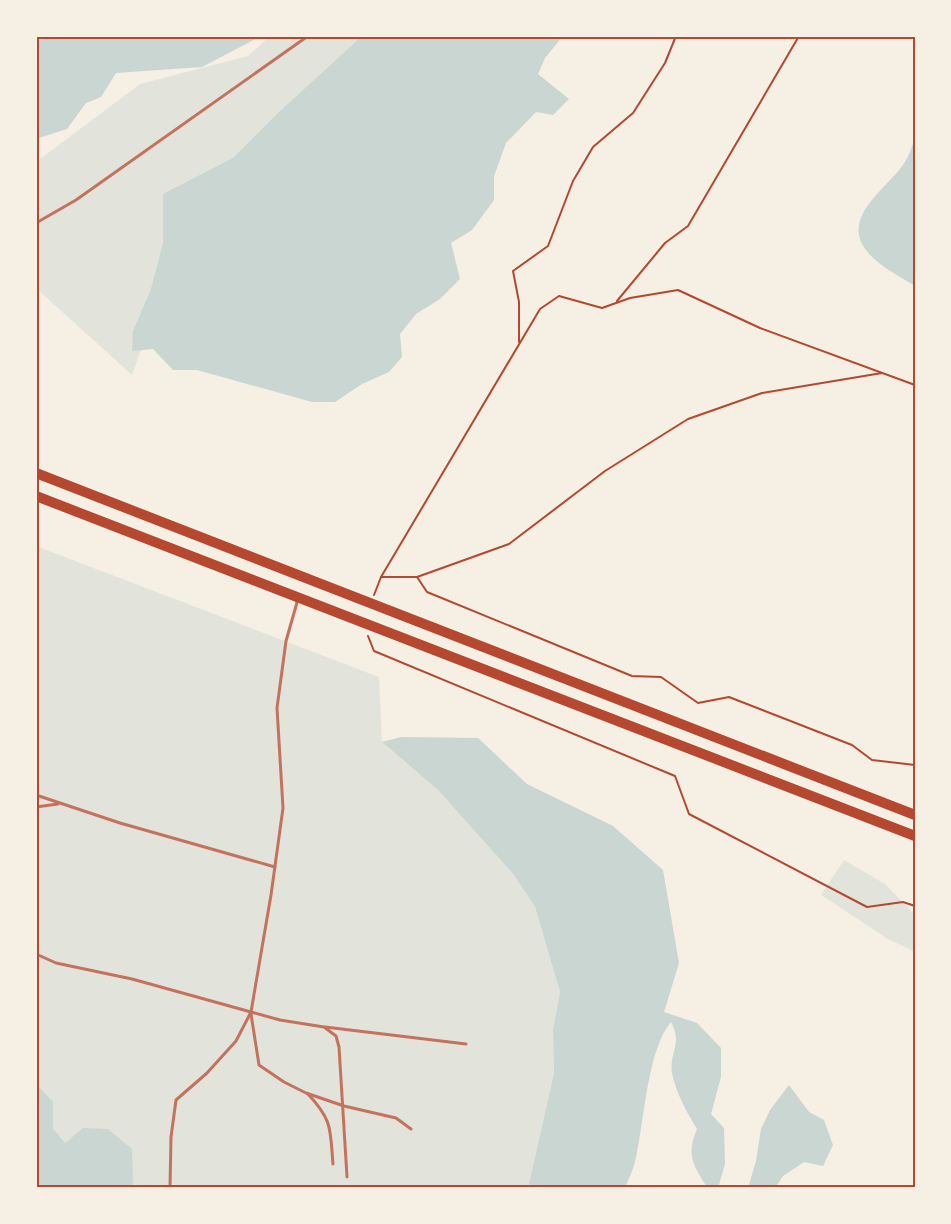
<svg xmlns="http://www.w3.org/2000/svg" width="951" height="1224" font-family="Commissioner,sans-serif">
	<rect width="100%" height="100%" fill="#f6efe4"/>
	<g fill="#e2e4dc">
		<polygon points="270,36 387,36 193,201 132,375 36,288 36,162 140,84 248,56"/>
		<polygon points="36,546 379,677 382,742 438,790 514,875 535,907 560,992 553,1030 554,1073 528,1188 36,1188"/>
		<polygon points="844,860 885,884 915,915 915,952 888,939 821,895"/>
	</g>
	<g fill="#c9d6d2">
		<polygon points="36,36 261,36 202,67 116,73 101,97 86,103 67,129 36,139"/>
		<polygon points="362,36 563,36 545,58 538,74 569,99 553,115 536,112 506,143 494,176 494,200 472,230 451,243 460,279 440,299 416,314 400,334 402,357 389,372 362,384 335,402 312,402 197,370 173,370 153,349 132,351 133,331 151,289 163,243 163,194 233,158 278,113"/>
		<path d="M915,139V286C899,276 877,265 866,250C841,217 886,189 903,165C909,157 911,148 915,139Z"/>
		<path d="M401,737L478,738L527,784L613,826L663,870L679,963L664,1012L697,1023L721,1048V1077L711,1114L724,1128L725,1164L718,1188L707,1187C693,1165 686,1155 697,1129C687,1113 676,1093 672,1073C669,1052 683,1044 671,1022C648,1048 644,1121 636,1157C634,1168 629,1178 625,1188H528L554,1073L553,1030L560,992L535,907L514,875L438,790L382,742Z"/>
		<polygon points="36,1084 53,1102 53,1129 65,1143 83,1128 108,1129 132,1149 133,1188 36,1188"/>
		<polygon points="789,1085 809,1112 824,1120 833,1145 823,1166 804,1162 783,1176 775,1188 748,1188 756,1161 761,1129 770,1110"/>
	</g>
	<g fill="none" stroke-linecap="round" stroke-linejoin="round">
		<g stroke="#b5482f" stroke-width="2">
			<polyline points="617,301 665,243 688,226 799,36"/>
			<polyline points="519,342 519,302 513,271 548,246 573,181 593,147 633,113 665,63 676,36"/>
			<polyline points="381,577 417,577 509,544 605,471 688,419 762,393 882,373"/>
			<polyline points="417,577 427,592 632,676 661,677 698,703 729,697 852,745 872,760 915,765"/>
			<polyline points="374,595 381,577 540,309 559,296 602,308 630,298 678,290 760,328 915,385"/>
			<polyline points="368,636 374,651 675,776 689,814 867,907 903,902 915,906"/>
		</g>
		<g stroke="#c5725c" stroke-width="3">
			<polyline points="36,223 76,200 308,36"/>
			<polyline points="36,795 120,823 275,867"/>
			<polyline points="36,807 58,804"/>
			<polyline points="36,954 56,963 132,979 280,1020 324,1027 336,1036 339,1047 347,1177"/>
			<polyline points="251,1014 259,1065 284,1082 306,1093 344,1106 396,1118 411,1129"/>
			<polyline points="325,1027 466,1044"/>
			<path d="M308,1094C333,1121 330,1129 333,1164"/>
			<polyline points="170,1188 171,1137 176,1100 207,1073 236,1041 251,1012 271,895 283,808 277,708 286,641 298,599"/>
		</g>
		<g stroke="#b5482f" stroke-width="10">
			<polyline points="36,473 915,815"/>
			<polyline points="36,496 915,836"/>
		</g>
	</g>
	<rect width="951" height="1224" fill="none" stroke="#f6efe4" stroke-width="75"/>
	<rect x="38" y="38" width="876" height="1148" fill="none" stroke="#b5482f" stroke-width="2"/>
</svg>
